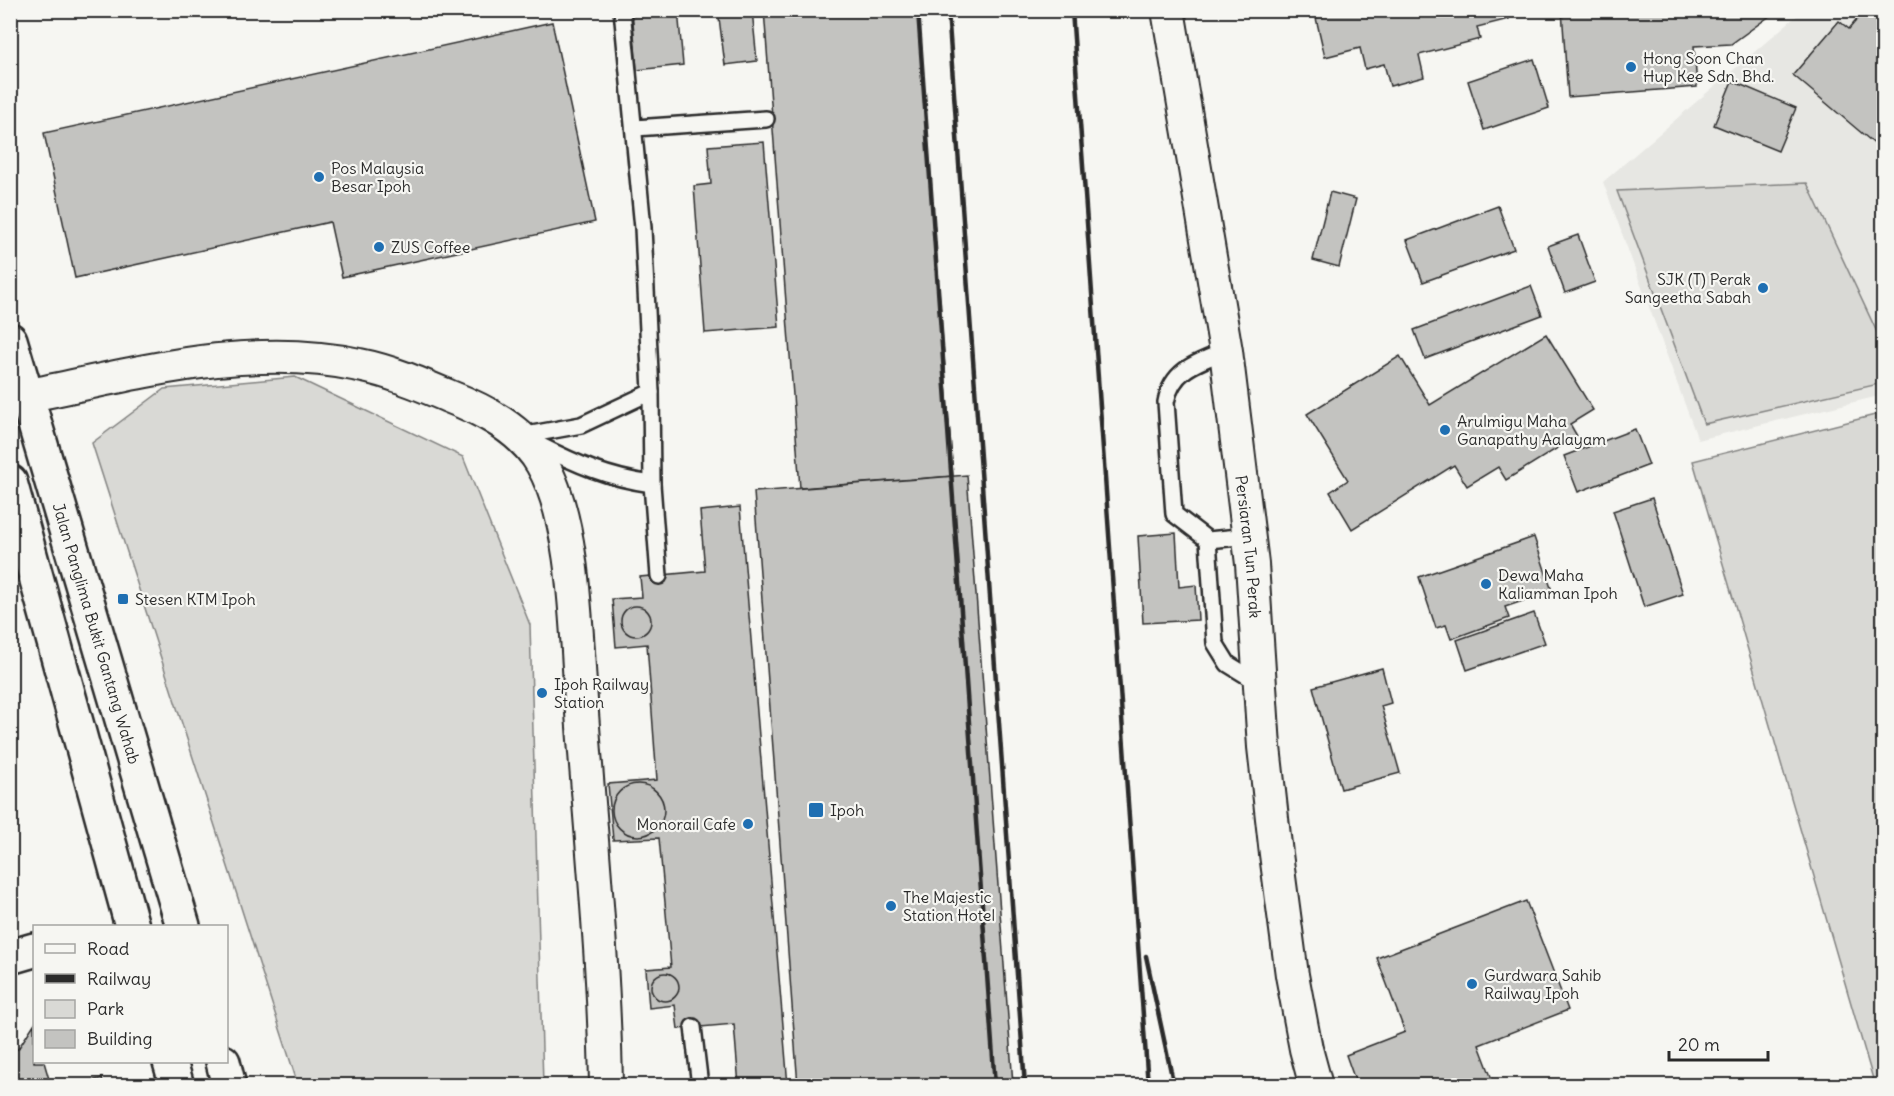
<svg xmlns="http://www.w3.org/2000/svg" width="1894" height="1096" font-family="Delius,sans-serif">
	<rect width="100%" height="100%" fill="#f6f6f2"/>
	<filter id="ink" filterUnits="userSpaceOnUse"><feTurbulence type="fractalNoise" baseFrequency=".0167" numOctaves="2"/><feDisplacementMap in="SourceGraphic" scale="12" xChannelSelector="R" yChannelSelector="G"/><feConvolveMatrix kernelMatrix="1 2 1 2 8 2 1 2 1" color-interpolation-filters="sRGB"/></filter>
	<g filter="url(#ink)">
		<polygon fill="#e7e7e3" points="1802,11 1883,11 1883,395 1698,440 1603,182"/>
		<g fill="#d9d9d5" stroke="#828280" stroke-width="1.5">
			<polygon points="1807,183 1883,345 1883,383 1704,424 1617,191"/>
			<polygon points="295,377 463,457 530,625 543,1085 298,1085 92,443 164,389"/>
			<polygon points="1883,413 1884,1085 1875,1086 1693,461"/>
		</g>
		<g fill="#c3c3c0" stroke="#2b2b2b" stroke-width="1.5">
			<polygon points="632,10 678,10 683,65 637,70"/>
			<polygon points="718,10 752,10 757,61 725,65"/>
			<polygon points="764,10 918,10 953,476 800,488"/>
			<polygon points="1344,10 1507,10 1509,19 1477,27 1480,39 1419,55 1424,77 1390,86 1384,64 1365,69 1360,48 1325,57 1316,18"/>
			<polygon points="1562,10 1778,10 1731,44 1694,46 1697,87 1568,97"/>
			<polygon points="1865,10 1878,10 1884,15 1884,56 1879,62 1884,66 1884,152 1793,75 1839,21 1849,29"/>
			<polygon points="552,22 595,222 342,277 330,222 75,278 44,133"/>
			<polygon points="1534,59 1549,108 1484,130 1468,81"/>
			<polygon points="1732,81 1796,108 1778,151 1714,125"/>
			<polygon points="764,142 779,327 705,333 694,186 711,184 708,146"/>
			<polygon points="1330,192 1356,199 1339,267 1313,260"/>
			<polygon points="1498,206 1514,249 1423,282 1407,240"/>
			<polygon points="1578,235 1595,282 1565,293 1548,246"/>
			<polygon points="1531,286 1542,315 1425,359 1414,330"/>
			<polygon points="1546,334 1593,410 1570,424 1577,436 1506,480 1498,467 1467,486 1454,465 1352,529 1330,492 1348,480 1307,414 1400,356 1430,405"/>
			<polygon points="1635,429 1649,465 1578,492 1564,456"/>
			<polygon points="967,475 1013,1084 798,1086 754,492"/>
			<polygon points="1652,498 1683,594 1644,607 1613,511"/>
			<polygon points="740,507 788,1086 739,1086 734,1024 678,1029 675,1005 649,1008 646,969 671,967 659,838 613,840 608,784 657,780 647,644 616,647 612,599 642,597 640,577 705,571 700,511"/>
			<polygon points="1176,533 1179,587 1196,585 1198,620 1143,623 1138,536"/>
			<polygon points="1534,537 1552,591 1505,607 1509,618 1451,639 1446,625 1436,628 1419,577"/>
			<circle cx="636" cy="621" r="15"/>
			<polygon points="1534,613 1545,643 1467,670 1457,640"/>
			<polygon points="1382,668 1391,703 1381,706 1400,773 1341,789 1313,687"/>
			<circle cx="638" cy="810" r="26"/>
			<polygon points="1526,901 1568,1010 1479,1045 1492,1079 1474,1086 1357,1086 1346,1055 1405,1032 1377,958"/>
			<circle cx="665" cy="987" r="14"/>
			<polygon points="34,1024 34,1062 44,1062 51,1086 10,1086 10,1051 18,1049"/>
			<polygon points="102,1078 104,1086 74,1086"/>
		</g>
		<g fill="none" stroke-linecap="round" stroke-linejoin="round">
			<defs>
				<g id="service">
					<polyline points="635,128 766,119"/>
					<path d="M1226,351C1198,362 1172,369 1166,402L1174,514L1208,540L1249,536"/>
					<polyline points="651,392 652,484"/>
					<polyline points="521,436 581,425 651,392 643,228 622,10"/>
					<path d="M537,444C576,464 608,478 652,484L659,576"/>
					<polyline points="1208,540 1215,643 1228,664 1259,683"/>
					<polyline points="693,1027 700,1086"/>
				</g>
				<g id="minor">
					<path id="s1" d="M1168,10L1226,351L1252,564L1264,747L1276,854L1292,975L1306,1049L1316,1086"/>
					<path d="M26,396C134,374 249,341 359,365C390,371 420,384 448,396C484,410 523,430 542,464C577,524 576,643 582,713C591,837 604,962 606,1086"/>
				</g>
				<polyline id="tertiary" points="10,957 34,950"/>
				<g id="trunk">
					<path id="s2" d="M10,340L183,926"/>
					<polyline points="10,482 132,926"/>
					<polyline points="170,1062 177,1086"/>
					<polyline points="223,1062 229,1086"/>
				</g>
			</defs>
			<use href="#service" stroke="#2b2b2b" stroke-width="20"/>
			<use href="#minor" stroke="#2b2b2b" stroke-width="36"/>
			<use href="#tertiary" stroke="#2b2b2b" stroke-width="38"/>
			<use href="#trunk" stroke="#2b2b2b" stroke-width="38"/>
			<use href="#service" stroke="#f6f6f2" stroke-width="15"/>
			<use href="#minor" stroke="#f6f6f2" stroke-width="32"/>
			<use href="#tertiary" stroke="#f6f6f2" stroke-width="33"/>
			<use href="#trunk" stroke="#f6f6f2" stroke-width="33"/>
			<g stroke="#2b2b2b" stroke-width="4.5">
				<polyline points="918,10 995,1086"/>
				<polyline points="948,10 1025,1086"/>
				<polyline points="1072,10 1148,1086"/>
				<polyline points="1146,956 1174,1086"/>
			</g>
		</g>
	</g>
	<g fill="#1f6fb2" stroke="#f6f6f2" stroke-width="2">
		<circle cx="1631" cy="67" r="6"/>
		<circle cx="319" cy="177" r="6"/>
		<circle cx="379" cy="247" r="6"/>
		<circle cx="1763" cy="288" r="6"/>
		<circle cx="1445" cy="430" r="6"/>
		<circle cx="1486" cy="584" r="6"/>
		<rect x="117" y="593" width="12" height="12" rx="3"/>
		<circle cx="542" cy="693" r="6"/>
		<rect x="808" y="802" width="16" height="16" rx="3"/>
		<circle cx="748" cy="824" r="6"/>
		<circle cx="891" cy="906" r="6"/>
		<circle cx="1472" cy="984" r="6"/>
	</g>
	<g text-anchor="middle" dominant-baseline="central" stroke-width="4.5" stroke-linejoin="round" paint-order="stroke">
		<g font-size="16" fill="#2b2b2b" stroke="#f6f6f2" text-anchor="start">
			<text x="1643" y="58">Hong Soon Chan<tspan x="1643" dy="18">Hup Kee Sdn. Bhd.</tspan></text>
			<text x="331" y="168">Pos Malaysia<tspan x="331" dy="18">Besar Ipoh</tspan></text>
			<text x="391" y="247">ZUS Coffee</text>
			<text x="1751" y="279" text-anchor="end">SJK (T) Perak<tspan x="1751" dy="18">Sangeetha Sabah</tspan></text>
			<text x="1457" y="421">Arulmigu Maha<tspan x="1457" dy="18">Ganapathy Aalayam</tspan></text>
			<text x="1498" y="575">Dewa Maha<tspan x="1498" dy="18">Kaliamman Ipoh</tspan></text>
			<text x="135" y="599">Stesen KTM Ipoh</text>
			<text x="554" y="684">Ipoh Railway<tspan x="554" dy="18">Station</tspan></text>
			<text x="830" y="810">Ipoh</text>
			<text x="736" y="824" text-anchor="end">Monorail Cafe</text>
			<text x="903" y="897">The Majestic<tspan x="903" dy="18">Station Hotel</tspan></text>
			<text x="1484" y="975">Gurdwara Sahib<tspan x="1484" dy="18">Railway Ipoh</tspan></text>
		</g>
		<g font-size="16" fill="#2b2b2b" stroke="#f6f6f2">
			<text stroke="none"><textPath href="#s1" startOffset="543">Persiaran Tun Perak</textPath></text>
			<text stroke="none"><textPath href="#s2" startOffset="306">Jalan Panglima Bukit Gantang Wahab</textPath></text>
		</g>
	</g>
	<rect width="1894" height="1096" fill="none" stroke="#f6f6f2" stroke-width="36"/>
	<rect x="18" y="18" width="1858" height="1060" fill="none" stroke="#2b2b2b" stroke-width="2" filter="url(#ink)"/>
	<rect x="33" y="925" width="195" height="138" fill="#f6f6f2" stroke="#a5a5a2" stroke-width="1.5"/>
	<rect x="45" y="944" width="30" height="9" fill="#f6f6f2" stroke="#a5a5a2" stroke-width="1.5"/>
	<text x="87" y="955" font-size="18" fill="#2b2b2b">Road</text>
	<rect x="45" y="974" width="30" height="9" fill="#2b2b2b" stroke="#a5a5a2" stroke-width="1.5"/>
	<text x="87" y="985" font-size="18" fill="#2b2b2b">Railway</text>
	<rect x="45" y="1000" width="30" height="18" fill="#d9d9d5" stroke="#a5a5a2" stroke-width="1.5"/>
	<text x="87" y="1015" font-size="18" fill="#2b2b2b">Park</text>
	<rect x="45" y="1030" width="30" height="18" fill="#c3c3c0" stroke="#a5a5a2" stroke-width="1.5"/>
	<text x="87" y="1045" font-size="18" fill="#2b2b2b">Building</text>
	<path d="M1669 1051v9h99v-9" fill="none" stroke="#2b2b2b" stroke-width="3"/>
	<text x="1678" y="1051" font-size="18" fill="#2b2b2b" stroke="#f6f6f2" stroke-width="4.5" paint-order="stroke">20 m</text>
</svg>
